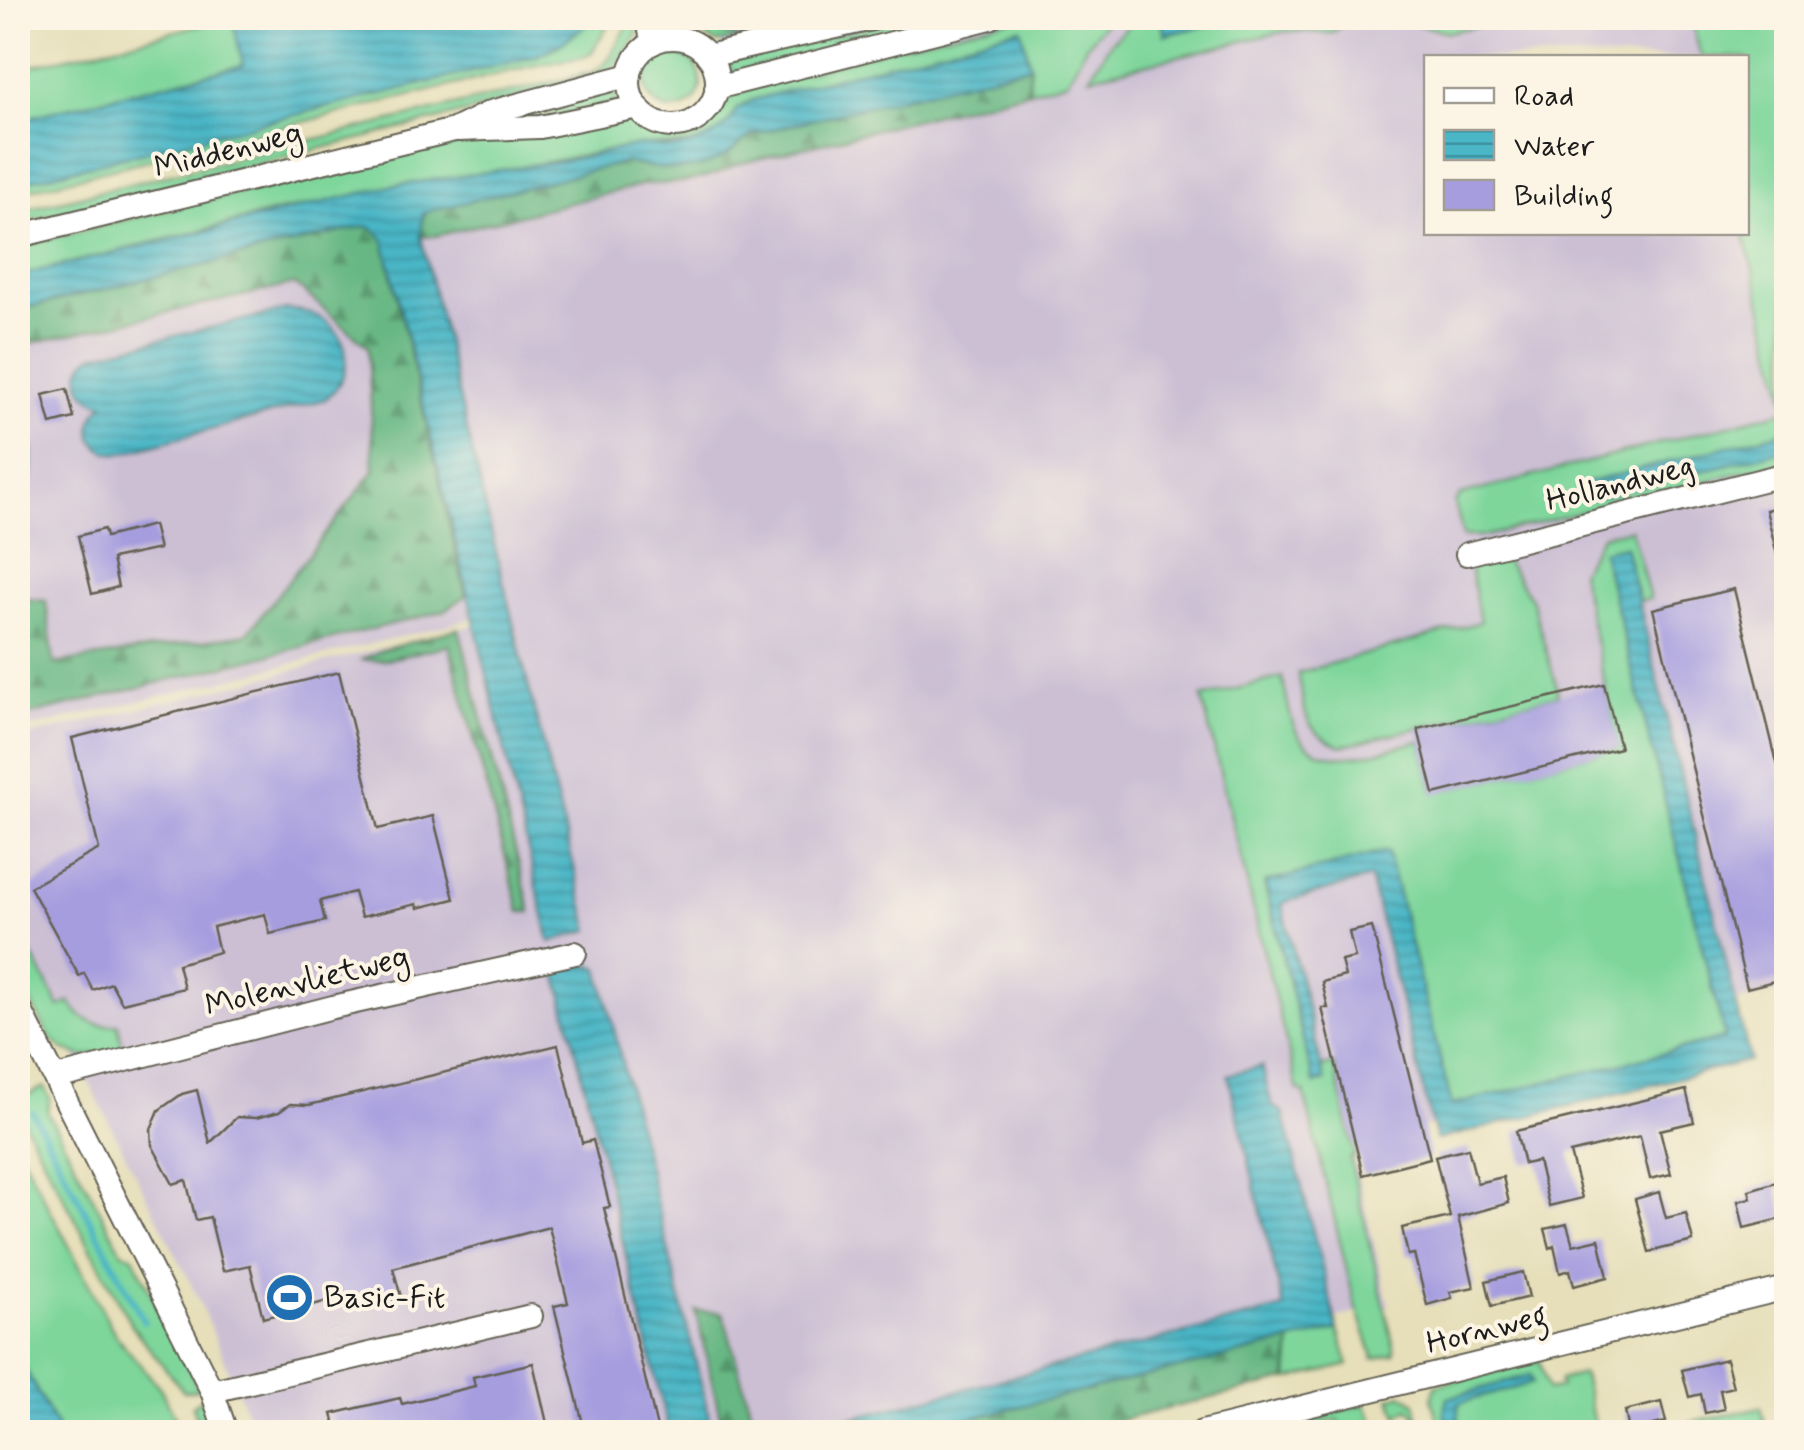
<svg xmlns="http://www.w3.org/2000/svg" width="1804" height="1450" font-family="Mynerve,sans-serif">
	<defs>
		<pattern id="forest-firs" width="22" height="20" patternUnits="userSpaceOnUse" patternTransform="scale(2.5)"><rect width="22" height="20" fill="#66b783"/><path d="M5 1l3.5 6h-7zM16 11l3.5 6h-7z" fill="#53946a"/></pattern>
		<pattern id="water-rules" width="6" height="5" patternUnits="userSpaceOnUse" patternTransform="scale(2.5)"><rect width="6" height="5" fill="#4ab6c6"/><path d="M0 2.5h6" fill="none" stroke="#3d93a0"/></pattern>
	</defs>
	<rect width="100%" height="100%" fill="#fcf5e5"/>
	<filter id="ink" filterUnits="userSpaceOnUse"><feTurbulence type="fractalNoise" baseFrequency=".01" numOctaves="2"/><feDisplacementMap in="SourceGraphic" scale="20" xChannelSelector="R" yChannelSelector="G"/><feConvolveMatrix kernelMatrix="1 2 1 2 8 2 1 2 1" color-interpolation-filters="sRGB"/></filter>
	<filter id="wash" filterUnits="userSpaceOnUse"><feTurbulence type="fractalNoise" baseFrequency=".0048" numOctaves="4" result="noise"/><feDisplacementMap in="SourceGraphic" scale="40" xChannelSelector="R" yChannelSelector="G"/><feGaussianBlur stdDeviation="2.25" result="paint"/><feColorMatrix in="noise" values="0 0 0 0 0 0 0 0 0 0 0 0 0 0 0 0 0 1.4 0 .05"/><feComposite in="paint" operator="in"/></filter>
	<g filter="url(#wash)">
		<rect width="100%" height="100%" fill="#e6dfba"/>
		<g fill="#ccbfd4" fill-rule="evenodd">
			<path d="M713,18H1786V989L1726,1004L1735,1050L1350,1146L1389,1305L1022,1394L1030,1432H255L197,1296L18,942V739L494,620L393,200L682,156L745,114ZM1426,58H1746V232H1426Z"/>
			<polygon points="384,240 472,619 18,731 18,310"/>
		</g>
		<g fill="#7ed69b" stroke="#4d795c" stroke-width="2.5">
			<polygon points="209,18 232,18 244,65 18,120 18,69 209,23"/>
			<polygon points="595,18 612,18 592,52 584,57 527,67 18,192 18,183 536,56 558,46"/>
			<path d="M638,18L637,36L613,69L469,112L18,223V211L590,73C617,63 616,30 638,18Z"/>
			<polygon points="681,18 696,18 720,33 739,38 822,18 853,18 716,43 688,27"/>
			<polygon points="904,18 966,18 730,73 730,60"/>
			<path d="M1014,18H1109L1086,46L1067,81L1029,91L1030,66L1020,28L753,100C738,105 735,117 724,127C698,151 671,144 639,145L279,211L18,276V246L402,153L624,118L659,135H687L710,122L735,93L893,47Z"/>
			<polygon points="1137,18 1164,18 1161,19 1165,35 1238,18 1359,18 1346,21 1333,33 1286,31 1089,77 1111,42"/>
			<polygon points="1405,18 1517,18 1448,32 1406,22"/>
			<polygon points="1691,18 1786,18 1786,402 1744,233 1746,58 1701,57"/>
			<circle cx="673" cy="82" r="28"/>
			<polygon points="616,90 617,102 571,114 490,120"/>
			<polygon points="1786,410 1786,431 1583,485 1591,499 1786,449 1786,461 1486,536 1463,536 1455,502 1461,495"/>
			<path d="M1631,529L1650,599L1639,601L1625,546L1602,552L1725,1038L1452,1106L1387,851L1264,883L1309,1064L1323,1075L1322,1067L1334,1065L1355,1156L1350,1158L1394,1347V1354L1374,1359L1354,1300L1304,1092L1298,1091L1202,698L1282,677C1286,692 1288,710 1293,724C1313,778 1381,750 1421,741L1434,793L1619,748L1580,572L1602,535Z"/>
			<path d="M1503,558L1531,598L1559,695L1341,746C1300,729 1306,712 1298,673L1480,622L1469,563Z"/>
			<path d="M18,929L60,1007L70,1002C81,1021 97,1028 118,1024L123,1050L83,1057L62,1049L50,1038L18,979Z"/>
			<polygon points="44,1087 50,1099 47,1111 122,1252 132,1255 185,1358 198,1390 184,1392 132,1326 18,1111 22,1098"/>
			<polygon points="18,1148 116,1336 160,1388 183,1432 59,1432 18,1356"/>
			<polygon points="1338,1330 1349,1365 1288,1380 1291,1341"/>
			<polygon points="1539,1360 1548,1390 1561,1387 1559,1380 1583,1374 1596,1432 1458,1432 1458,1403 1533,1383 1530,1375 1448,1398 1444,1411 1448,1432 1440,1432 1432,1398 1436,1385"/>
			<polygon points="1402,1394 1415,1403 1420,1423 1409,1408 1398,1415 1390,1398"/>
			<polygon points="202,1399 214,1432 202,1432 192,1406"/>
			<polygon points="1365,1404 1379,1432 1345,1432 1338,1420 1286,1432 1267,1430 1272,1425"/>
			<polygon points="1761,1407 1767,1432 1736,1429 1722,1432 1650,1432"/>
		</g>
		<g fill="url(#forest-firs)" stroke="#416a50" stroke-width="2.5">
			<path d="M1030,66L1029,91L738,164C707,180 681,184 646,184L435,236L421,237L420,222L427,210L625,162C661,171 695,174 728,154C737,148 744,139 753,134Z"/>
			<polygon points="365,226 373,228 384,240 466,596 444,611 18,718 18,598 46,601 54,664 247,634 374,471 368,347 295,284 18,346 18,310"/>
			<polygon points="459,628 531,912 520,912 449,645 385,660 360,660 383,650"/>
			<polygon points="696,1311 723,1313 754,1423 723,1430"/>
			<polygon points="1291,1341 1287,1380 1071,1432 913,1432"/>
		</g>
		<g fill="url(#water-rules)" stroke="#336971" stroke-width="2.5">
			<polygon points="232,18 595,18 558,46 536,56 18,183 18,120 243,65"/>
			<polygon points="1161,18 1238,18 1165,35"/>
			<path d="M1021,28L1030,66L754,134C744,139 737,148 728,154C695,176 661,170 625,162L423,213L421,237L527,681L590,930L550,942L384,240L373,228L365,226L18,310V276L391,186L568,160L639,145L674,148L692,145L712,136L728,124L737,109L753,100Z"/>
			<path d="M286,310C339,307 368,363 326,399L123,453C91,457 80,424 104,404C78,397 70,372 93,355Z"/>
			<path d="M18,418C37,444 38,475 18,501Z"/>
			<polygon points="1786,431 1786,449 1591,500 1588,489 1584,489 1583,484"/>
			<polygon points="1625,546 1750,1060 1436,1140 1370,878 1282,903 1325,1081 1314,1084 1265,883 1387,851 1452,1105 1725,1038 1602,551"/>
			<polygon points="587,964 599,968 713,1432 669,1432 556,969"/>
			<polygon points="1262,1066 1272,1106 1283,1112 1338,1330 913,1432 817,1432 815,1427 1284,1308 1228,1075"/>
			<polygon points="18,1356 59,1432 18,1432"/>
			<polygon points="1530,1375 1533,1383 1459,1403 1458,1432 1448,1432 1444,1411 1448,1398"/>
		</g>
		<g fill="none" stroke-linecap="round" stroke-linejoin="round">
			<polyline stroke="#4ab6c6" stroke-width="6" points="33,1113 144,1321"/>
		</g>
		<g id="blocks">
			<g fill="#a69ddf">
				<polygon points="67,389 74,418 51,424 43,395"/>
				<polygon points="1786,505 1786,567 1780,567 1766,510"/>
				<polygon points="153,525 159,549 112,559 118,587 92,594 78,536 104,529 106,537"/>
				<polygon points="1734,589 1786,799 1786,978 1747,988 1653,609"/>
				<polygon points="339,672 378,829 433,816 454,899 418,908 417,904 361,917 354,892 320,901 325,921 270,934 265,914 213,927 219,952 178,964 184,988 122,1003 111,983 93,990 84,973 79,976 30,887 99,849 72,738"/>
				<polygon points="1604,684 1620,748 1434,794 1418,729"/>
				<polygon points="1372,927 1430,1158 1363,1175 1322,1008 1328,1008 1322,982 1345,976 1341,961 1355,958 1349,932"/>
				<polygon points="558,1045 582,1143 593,1140 610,1207 604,1208 658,1432 585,1432 554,1306 568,1303 549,1227 393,1268 401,1297 347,1310 343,1297 263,1318 250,1265 223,1271 210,1217 196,1220 186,1180 173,1184 152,1145 151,1129 159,1110 182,1094 197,1090 210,1143 237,1117 256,1118 279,1112 290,1104 309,1105"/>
				<polygon points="1686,1090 1694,1122 1660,1130 1671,1174 1650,1179 1640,1136 1570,1153 1582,1198 1549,1206 1538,1161 1524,1164 1516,1131"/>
				<polygon points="1468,1148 1477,1183 1503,1177 1509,1203 1458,1217 1474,1287 1450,1292 1452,1298 1427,1305 1414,1254 1408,1255 1402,1228 1450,1217 1435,1156"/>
				<polygon points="1776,1182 1785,1218 1744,1228 1738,1201 1751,1198 1749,1190"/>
				<polygon points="1659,1192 1666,1218 1686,1213 1693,1241 1649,1252 1635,1199"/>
				<polygon points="1567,1224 1573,1245 1599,1239 1608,1277 1574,1286 1570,1270 1560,1273 1554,1246 1550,1248 1545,1229"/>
				<polygon points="1523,1272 1529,1297 1492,1306 1486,1281"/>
				<polygon points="1726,1359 1733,1387 1720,1390 1724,1409 1705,1413 1701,1394 1689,1397 1682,1370"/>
				<polygon points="533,1363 549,1432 337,1432 332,1414 400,1398 402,1404 475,1386 473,1377"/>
				<polygon points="1661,1402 1666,1422 1629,1431 1625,1411"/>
			</g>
		</g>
	</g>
	<g filter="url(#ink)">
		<use href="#blocks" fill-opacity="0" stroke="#636053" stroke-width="2.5"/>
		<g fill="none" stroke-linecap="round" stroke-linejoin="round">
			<defs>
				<g id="minor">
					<polyline points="647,18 653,43"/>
					<circle cx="673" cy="82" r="44"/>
					<polyline points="708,56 876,18"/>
					<polyline points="716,88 990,18"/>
					<polyline points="458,130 540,127 638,107"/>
					<polyline points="18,236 454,130 491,112 630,75"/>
					<polyline points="1467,554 1786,474"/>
					<polyline points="18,1005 212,1391 226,1432"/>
					<polyline points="56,1078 333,1007 575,953"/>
					<polyline points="212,1391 531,1316"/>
					<polyline points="1202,1432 1786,1288"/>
				</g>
			</defs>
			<use href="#minor" stroke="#636053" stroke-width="26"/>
			<use href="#minor" stroke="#fff" stroke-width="22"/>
		</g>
	</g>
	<defs>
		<symbol id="stadium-disc" viewBox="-11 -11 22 22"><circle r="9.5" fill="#1f6fb2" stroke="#fcf5e5"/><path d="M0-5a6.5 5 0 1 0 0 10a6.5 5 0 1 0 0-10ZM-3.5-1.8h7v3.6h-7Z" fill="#fff"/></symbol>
	</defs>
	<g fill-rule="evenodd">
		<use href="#stadium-disc" x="262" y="1270" width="55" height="55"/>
	</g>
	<g text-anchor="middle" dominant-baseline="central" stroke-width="8" stroke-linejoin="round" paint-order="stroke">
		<g font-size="32" fill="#1c1c1c" stroke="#fcf5e5">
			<text transform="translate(228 151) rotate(-14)">Middenweg</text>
			<text transform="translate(1620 484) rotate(-14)">Hollandweg</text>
			<text transform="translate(307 982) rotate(-14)">Molenvlietweg</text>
			<text transform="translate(1487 1330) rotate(-14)">Hornweg</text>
		</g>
		<g font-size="32" fill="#1c1c1c" stroke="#fcf5e5" text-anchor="start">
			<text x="324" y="1298">Basic-Fit</text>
		</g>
	</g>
	<rect width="1804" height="1450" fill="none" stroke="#fcf5e5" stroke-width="60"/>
	<rect x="1424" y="55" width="325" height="180" fill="#fcf5e5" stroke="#a29e95" stroke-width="2.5"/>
	<rect x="1444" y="88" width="50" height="15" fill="#ffffff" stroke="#a29e95" stroke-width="2.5"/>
	<text x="1514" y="105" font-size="30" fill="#1c1c1c">Road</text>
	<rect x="1444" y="130" width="50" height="30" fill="url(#water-rules)" stroke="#a29e95" stroke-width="2.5"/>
	<text x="1514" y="155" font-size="30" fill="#1c1c1c">Water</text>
	<rect x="1444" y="180" width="50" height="30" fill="#a69ddf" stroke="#a29e95" stroke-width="2.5"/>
	<text x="1514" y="205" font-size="30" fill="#1c1c1c">Building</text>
</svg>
